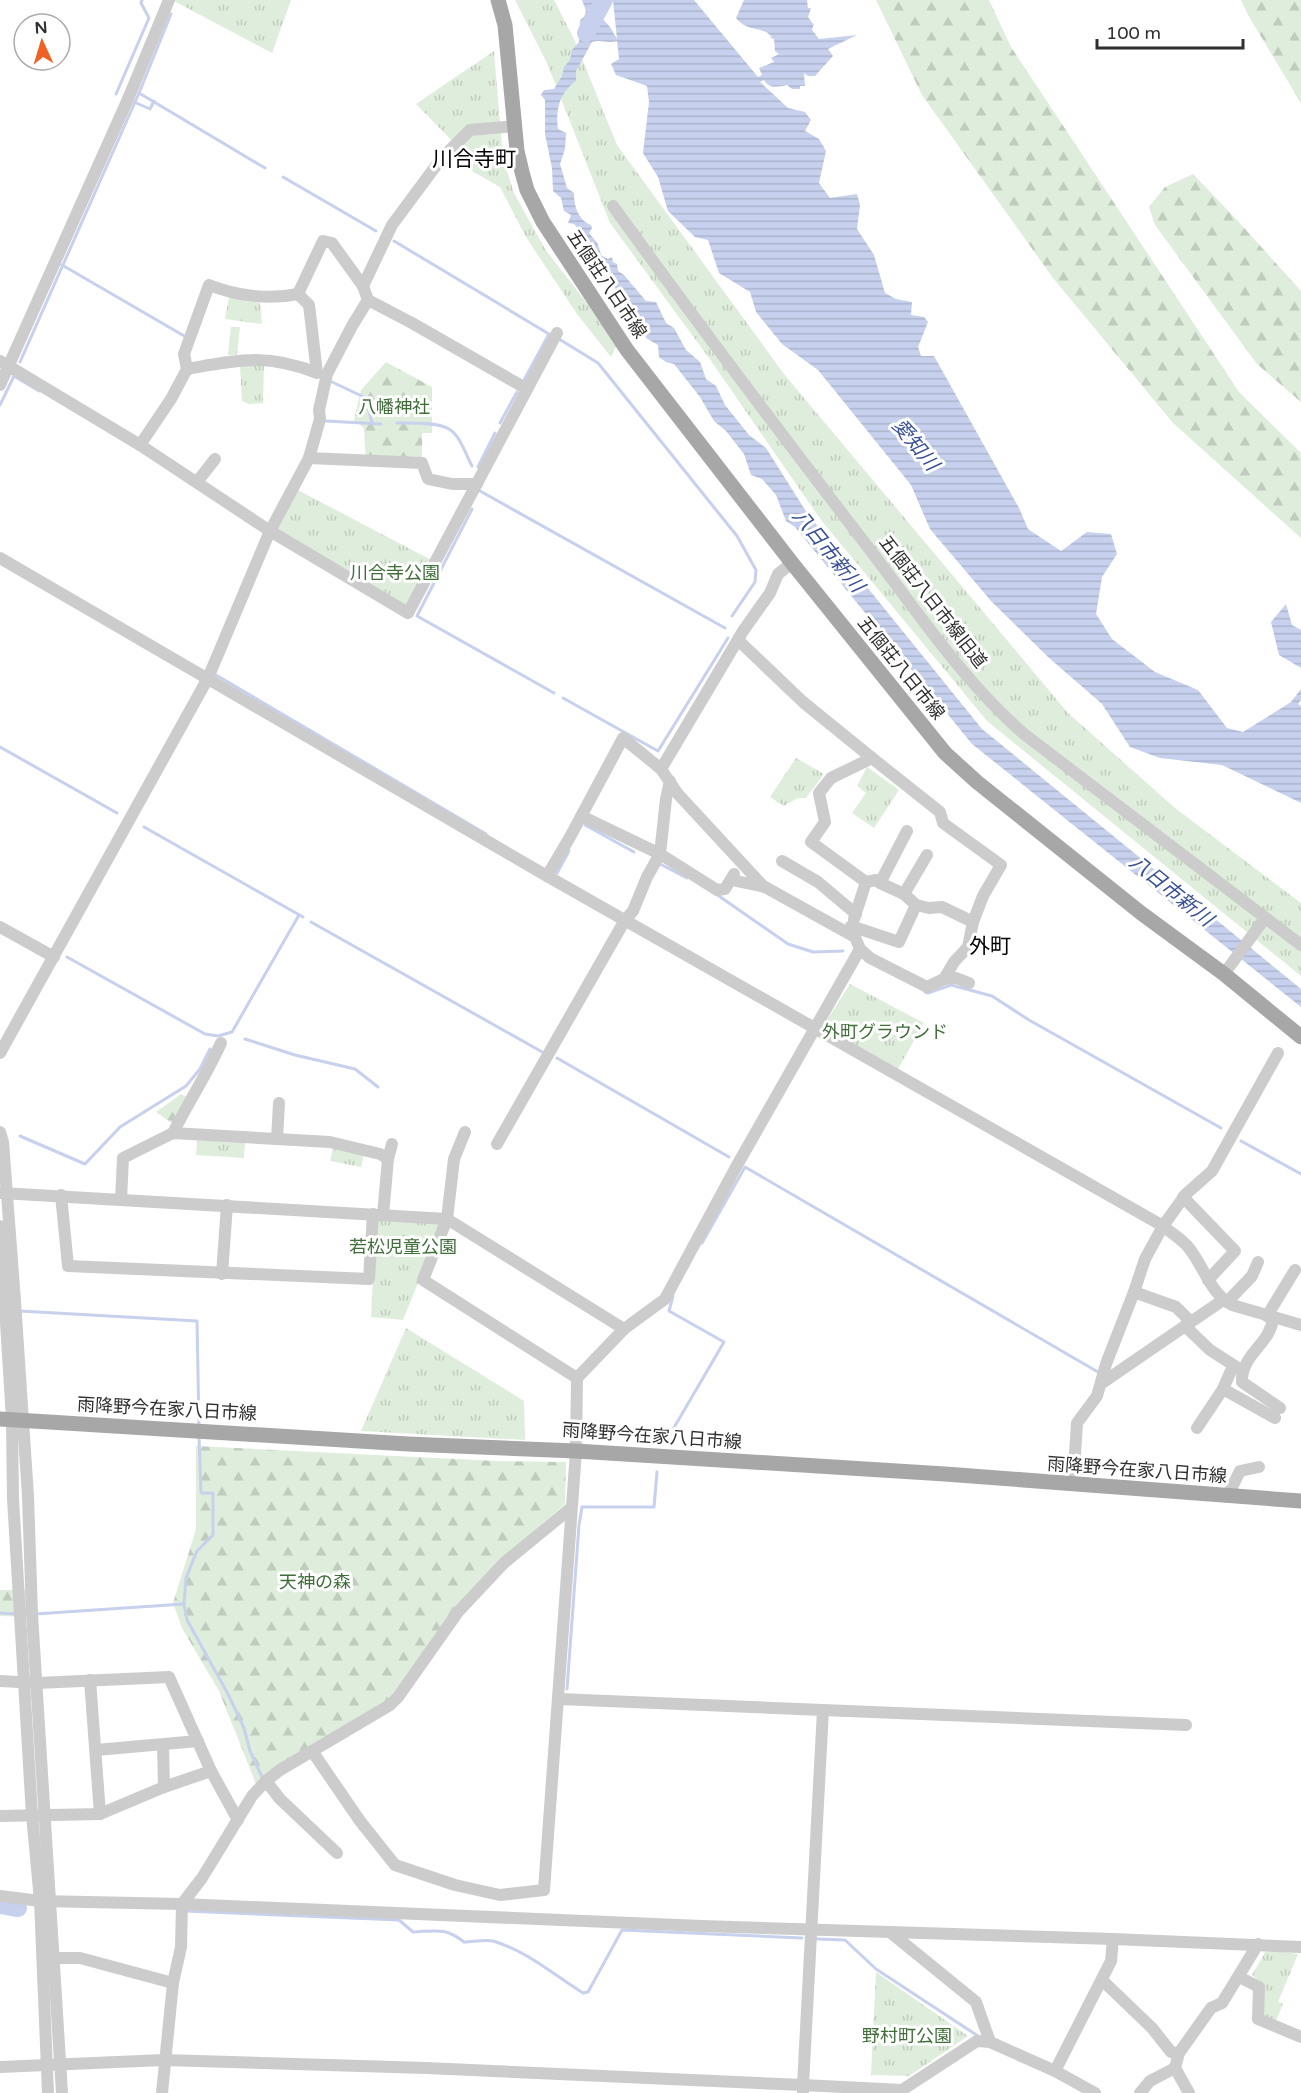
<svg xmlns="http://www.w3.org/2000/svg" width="1301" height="2093" font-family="'Varela Round','Noto Sans JP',sans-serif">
	<defs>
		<pattern id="grass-tufts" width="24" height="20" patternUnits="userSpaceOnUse" patternTransform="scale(1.5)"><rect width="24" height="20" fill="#dfeddc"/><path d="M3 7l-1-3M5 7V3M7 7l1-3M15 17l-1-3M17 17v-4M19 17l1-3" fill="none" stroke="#c0ccbd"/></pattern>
		<pattern id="forest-firs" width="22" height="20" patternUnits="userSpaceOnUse" patternTransform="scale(1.5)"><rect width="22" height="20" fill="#dfeddc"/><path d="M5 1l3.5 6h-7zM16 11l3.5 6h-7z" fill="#c0ccbd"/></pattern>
		<pattern id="water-rules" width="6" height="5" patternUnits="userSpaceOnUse" patternTransform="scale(1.5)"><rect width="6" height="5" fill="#c7d1ee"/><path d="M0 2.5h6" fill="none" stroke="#abb4cc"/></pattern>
	</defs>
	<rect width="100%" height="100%" fill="#fff"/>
	<g fill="url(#grass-tufts)">
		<polygon points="172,0 291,0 272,53"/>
		<polygon points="515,0 554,0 574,39 617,145 784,374 1068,713 1175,808 1301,903 1301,976 987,721 821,520 709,358 610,223 547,63"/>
		<polygon points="494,51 503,159 514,193 545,249 618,343 611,357 577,314 526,237 500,187 451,159 459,148 416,104"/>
		<polygon points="229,297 260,303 262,324 225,319"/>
		<polygon points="231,327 240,327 237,355 228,355"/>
		<polygon points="264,363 263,403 249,404 242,401 240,365"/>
		<polygon points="294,488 435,562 408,613 270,531"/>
		<polygon points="796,758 824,774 806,798 798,798 784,806 770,797"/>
		<polygon points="867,767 899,790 874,828 852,813 866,793 857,786"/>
		<polygon points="850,984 924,1023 898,1069 823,1026"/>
		<polygon points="197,1139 245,1142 244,1158 196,1155"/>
		<polygon points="333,1148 364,1154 361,1167 330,1161"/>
		<polygon points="376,1217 443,1221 403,1320 371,1317"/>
		<polygon points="406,1328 524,1401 525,1440 361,1431"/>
		<polygon points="1267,1949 1298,1954 1278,2002 1283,2004 1275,2023 1263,2018 1264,1985 1252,1975"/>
		<polygon points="876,1972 968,2036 909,2076 871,2075"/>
	</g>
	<g fill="url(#forest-firs)">
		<polygon points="876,0 989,0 1011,47 1239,392 1301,453 1301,538 1173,423 1053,278 922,95"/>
		<polygon points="1241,0 1301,0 1301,103 1248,15"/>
		<polygon points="1193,174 1236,219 1301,291 1301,402 1257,364 1155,225 1149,207 1165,187"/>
		<polygon points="386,362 432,387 432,433 422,433 422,463 366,465 364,428 354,420 361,390"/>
		<polygon points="181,1094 187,1097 173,1124 156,1112"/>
		<polygon points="196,1446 496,1461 566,1462 565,1504 499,1561 387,1701 256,1784 219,1691 182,1628 173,1603 196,1529"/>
		<polygon points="0,1590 27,1590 27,1617 0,1616"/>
	</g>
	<g fill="url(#water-rules)">
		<path d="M582,0H594L593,6L587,11H602L601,17L610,27L617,39L613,0H694L758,77L762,75L759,68L774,62L771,58L779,54L775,51L774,39L769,37H772C761,25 748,33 736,18L744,0H807L808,8H811L808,17L813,24L814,23L812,30L819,39L857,35L828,49L833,56L815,76H808L804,73L805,86H800V89H792L787,85C778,87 769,89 764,80L760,82L788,108L805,112L811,120L805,131L819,139L826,151L819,183L830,198L857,194L860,205L857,229L874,255L885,293L896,299L912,302L911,315L924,317L928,322L918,347L921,356H934L1019,508L1028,529L1061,551L1087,532L1111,534L1117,554L1102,577L1096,614L1112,639L1155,672L1198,690L1227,728L1243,732L1291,702L1301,689V700L1298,704L1301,706V803L1222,765L1160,758L1130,747L1102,704L1048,657L991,601L930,529L911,485L818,370L782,344L756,312L750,292L719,273L708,240L695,237L668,211L658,177L643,153L649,102L647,86L616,75L611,64L619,59L617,41C608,44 601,39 592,42L576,71V81C560,92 555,110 558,129L566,133L565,149L560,164L567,188L574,193C574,206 578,220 591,225L592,228L589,233L598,244L601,255L608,259L612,257L613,262L617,264L618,271L624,275L646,301L656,302L666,323L674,328L686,350L700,362L706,379L716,386L725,405L749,435L766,448L807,513L982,729L1301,989V1007L972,744L795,527L786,521L776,495L762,479L751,475L744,454L726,431L714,421L700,397L674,364L666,362L659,357L658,345L646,338L628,301L615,288L612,279L606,276C606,262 594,255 583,247C586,238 580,230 574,224L568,223L571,215L564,211L561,198L553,191L552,168L545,134V100L541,95L544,90L554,89L562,76L564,67L570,60L572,50L579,42L580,20L584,17L586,11Z"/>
		<polygon points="1286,604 1292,625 1301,630 1301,668 1279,655 1271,622"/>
	</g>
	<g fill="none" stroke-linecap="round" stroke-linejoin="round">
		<g stroke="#c7d1ee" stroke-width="3">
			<polyline points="139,93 265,168"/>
			<polyline points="116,94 149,18 141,3 142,0"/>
			<polyline points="134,102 150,109 154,101"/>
			<polyline points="283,177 376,231"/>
			<polyline points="394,241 549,334 523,382"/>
			<polyline points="62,265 186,337"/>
			<polyline points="559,339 598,363 737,536 756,570 755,582 732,616"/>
			<polyline points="20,362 139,93 171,14"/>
			<polyline points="332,382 366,398 372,423"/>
			<polyline points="0,405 14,376 39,391"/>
			<polyline points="326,421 381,424"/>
			<path d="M397,423C410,423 438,422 449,429C460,435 466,455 472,466"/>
			<polyline points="500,423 517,392"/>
			<polyline points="478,467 495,433"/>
			<polyline points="480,491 725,628"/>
			<polyline points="472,509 417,616 554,693"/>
			<polyline points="216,675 486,834"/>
			<polyline points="563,698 658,751 728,638"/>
			<polyline points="0,747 117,813"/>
			<polyline points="585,825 634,852"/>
			<polyline points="144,827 303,917"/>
			<polyline points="658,863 687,878"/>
			<polyline points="557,873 569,851"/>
			<polyline points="716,894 788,944 813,952 843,951"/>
			<polyline points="311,922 544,1053"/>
			<polyline points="67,957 205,1034 218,1036 232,1032 299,915"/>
			<polyline points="925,992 928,993 951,985 992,996 1029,1020 1221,1128"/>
			<polyline points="245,1039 295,1055 355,1069 378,1087"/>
			<polyline points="557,1058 729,1157"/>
			<polyline points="20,1136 85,1164 120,1127 186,1086 200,1069 210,1049"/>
			<polyline points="1241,1141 1301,1174"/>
			<polyline points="702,1243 745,1167 1098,1372"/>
			<polyline points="20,1311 197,1321 199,1428"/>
			<polyline points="199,1437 201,1493 213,1493 213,1535 197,1551 186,1578 184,1604 187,1620 228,1694 244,1728 250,1751 262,1777"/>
			<polyline points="665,1443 724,1342 669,1311 673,1296"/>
			<polyline points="0,1613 16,1614"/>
			<polyline points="35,1614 184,1604"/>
			<polyline points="567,1689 579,1525 582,1507 654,1507 657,1472"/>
			<path d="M185,1911L399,1920L413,1932C436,1931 445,1927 464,1942C473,1942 484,1939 493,1941C527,1951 554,1975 583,1993L588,1992L622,1930L802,1938"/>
			<polyline points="817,1939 845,1940 876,1969 978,2036"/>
		</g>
		<g stroke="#c7d1ee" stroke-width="18">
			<polyline points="586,33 604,0"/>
			<polyline points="0,1905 18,1908"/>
		</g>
		<g stroke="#ccc" stroke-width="12">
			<path d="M613,206C695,320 779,431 864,542C915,608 961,679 1024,734L1301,945"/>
			<polyline points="363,286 392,225 441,159 470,130 515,126"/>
			<polyline points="0,361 140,445 270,531 408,613 557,333"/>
			<path d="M187,369C239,360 266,353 317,373L309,305L298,294"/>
			<polyline points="0,385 128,99 169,0"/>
			<path d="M140,445L171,399L187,369L184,354L209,285C237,296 269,300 298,294L323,241L332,243L363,286L368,300L412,323L527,389"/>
			<polyline points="309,458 422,463 428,479 452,484 477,484"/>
			<polyline points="197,482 215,459"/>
			<path d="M0,558L547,876L1163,1226C1171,1233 1182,1239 1189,1248C1204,1267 1210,1293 1232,1305L1301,1325"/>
			<polyline points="738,640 803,702 872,758 831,778 819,793 825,822 811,842 866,882 876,880 880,883"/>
			<polyline points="581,816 660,854 717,890 725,889 734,874"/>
			<polyline points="782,861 818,882 856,914"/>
			<polyline points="547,876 570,837 623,738 661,769"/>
			<polyline points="732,880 765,887 855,937 860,949 870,958 927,987 944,979 954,962 968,947 973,922 983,896 1001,865 943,823 940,812 872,758"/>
			<polyline points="764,887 678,794 661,769 743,631 770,593 778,574 792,563"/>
			<polyline points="904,894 927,855"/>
			<polyline points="916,905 929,908 942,907 973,922"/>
			<polyline points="854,919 866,882"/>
			<polyline points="851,926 899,942 916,905 904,894 880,883 907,831"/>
			<polyline points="0,927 54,957"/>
			<polyline points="1224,974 1265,918"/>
			<polyline points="944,979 956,978 969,983"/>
			<polyline points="0,1053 208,678 270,531 309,458 320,419 319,410 327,374 352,326 368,300"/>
			<polyline points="0,1132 3,1142 15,1301 28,1496 32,1614 62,2093"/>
			<polyline points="465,1132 454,1159 447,1219 423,1280 577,1378"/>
			<path d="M173,1133C188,1103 207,1074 221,1043"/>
			<polyline points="277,1139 279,1103"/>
			<polyline points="497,1144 625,920 633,911 647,877 660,854 666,799 670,781"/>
			<polyline points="388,1159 392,1144"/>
			<polyline points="1,1193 447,1219 624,1329"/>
			<polyline points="61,1195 68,1266 369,1279 373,1214"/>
			<polyline points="1183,1197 1235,1251 1208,1280"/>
			<polyline points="121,1200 123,1158 173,1133 330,1142 380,1154 388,1159 383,1215"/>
			<polyline points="0,1226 12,1419 13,1499 24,1682 32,1815 40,1901 48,2093"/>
			<polyline points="222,1274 227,1205"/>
			<polyline points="1134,1292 1176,1307 1191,1322"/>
			<polyline points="1227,1302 1252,1276 1258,1262"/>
			<polyline points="1267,1316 1295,1270"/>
			<path d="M1273,1318C1271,1344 1241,1354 1242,1382L1280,1408"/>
			<polyline points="1185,1326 1210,1350 1238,1368"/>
			<polyline points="1102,1383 1223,1300"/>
			<polyline points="1223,1389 1275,1418"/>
			<polyline points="1197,1428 1223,1389 1233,1366"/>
			<polyline points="1073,1485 1077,1423 1097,1396 1106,1364 1134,1292 1145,1259 1163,1226 1186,1194 1212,1171 1278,1053"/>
			<polyline points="1227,1497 1240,1471 1259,1467"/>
			<polyline points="90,1680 100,1814"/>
			<polyline points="0,1681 37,1683 169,1677 211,1771 238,1820"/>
			<polyline points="823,1710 1186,1725"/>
			<polyline points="163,1746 164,1787"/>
			<polyline points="96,1750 198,1741"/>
			<polyline points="312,1751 360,1821 395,1865 455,1885 500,1895 544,1890 576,1451 577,1378 624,1329 665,1299 736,1167 860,949"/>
			<polyline points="266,1781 280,1799 337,1853"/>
			<polyline points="0,1816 100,1814 164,1787 211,1771"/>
			<polyline points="0,1896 40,1901 182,1904 702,1926 1113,1939 1301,1947"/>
			<polyline points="890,1932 976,2002 990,2042"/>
			<polyline points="54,1958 80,1958 173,1983"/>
			<polyline points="1239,1977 1259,1987 1258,2019 1301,2037"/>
			<polyline points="1102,1980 1152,2028 1171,2052 1179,2053"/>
			<polyline points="0,2067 164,2060 426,2068 803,2085 823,1710 559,1699"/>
			<polyline points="1175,2068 1189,2093"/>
			<polyline points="1055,2071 1111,1961 1113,1939"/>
			<polyline points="803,2092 803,2085 902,2090 977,2041 990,2042 1055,2071 1095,2093"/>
			<polyline points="162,2093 173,1983 181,1947 182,1904 202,1878 252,1796 266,1781 280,1770 390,1705 398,1697 458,1612 504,1563 571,1508"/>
			<polyline points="1140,2093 1150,2081 1175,2068 1179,2053 1211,2008 1222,2003 1258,1944"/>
		</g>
		<g stroke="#a7a7a7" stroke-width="15">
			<polyline points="498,0 505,25 517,151 522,172 527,190 543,222 627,350 792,563 945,753 977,782 1141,913 1224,974 1301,1037"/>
			<polyline points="0,1419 408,1444 576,1451 945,1474 1301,1501"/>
		</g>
	</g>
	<g text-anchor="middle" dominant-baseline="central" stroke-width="6" stroke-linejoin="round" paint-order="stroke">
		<g font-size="18" fill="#2f2f2f" stroke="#fff">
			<text transform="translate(607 284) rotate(56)">五個荘八日市線</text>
			<text transform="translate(933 602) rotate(52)">五個荘八日市線旧道</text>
			<text transform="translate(901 668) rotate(51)">五個荘八日市線</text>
			<text transform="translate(167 1409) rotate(3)">雨降野今在家八日市線</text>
			<text transform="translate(652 1436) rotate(4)">雨降野今在家八日市線</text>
			<text transform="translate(1137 1470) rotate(4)">雨降野今在家八日市線</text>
		</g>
		<g font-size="18" fill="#3f6e39" stroke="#fff">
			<text x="394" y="407">八幡神社</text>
			<text x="395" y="573">川合寺公園</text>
			<text x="885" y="1032">外町グラウンド</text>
			<text x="403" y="1247">若松児童公園</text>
			<text x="315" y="1582">天神の森</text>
			<text x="907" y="2036">野村町公園</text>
		</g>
		<g font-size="20" font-style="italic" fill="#374f97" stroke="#fff">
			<text transform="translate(915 445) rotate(51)">愛知川</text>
			<text transform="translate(828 551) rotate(51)">八日市新川</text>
			<text transform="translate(1171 891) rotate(39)">八日市新川</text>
		</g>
		<g font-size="21" fill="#000" stroke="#fff">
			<text x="474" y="159">川合寺町</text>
			<text x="990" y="946">外町</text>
		</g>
	</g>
	<g transform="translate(42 42) rotate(356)"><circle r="28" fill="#ffffff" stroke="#acacac" stroke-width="1.5"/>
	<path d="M0-4.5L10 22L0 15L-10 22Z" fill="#f16126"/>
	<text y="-9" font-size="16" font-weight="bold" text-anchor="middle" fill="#2f2f2f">N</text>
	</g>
	<path d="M1097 39v9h146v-9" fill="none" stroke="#2f2f2f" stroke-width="3"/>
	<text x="1106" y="39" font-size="18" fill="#2f2f2f" stroke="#ffffff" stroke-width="4.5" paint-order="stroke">100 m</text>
</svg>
